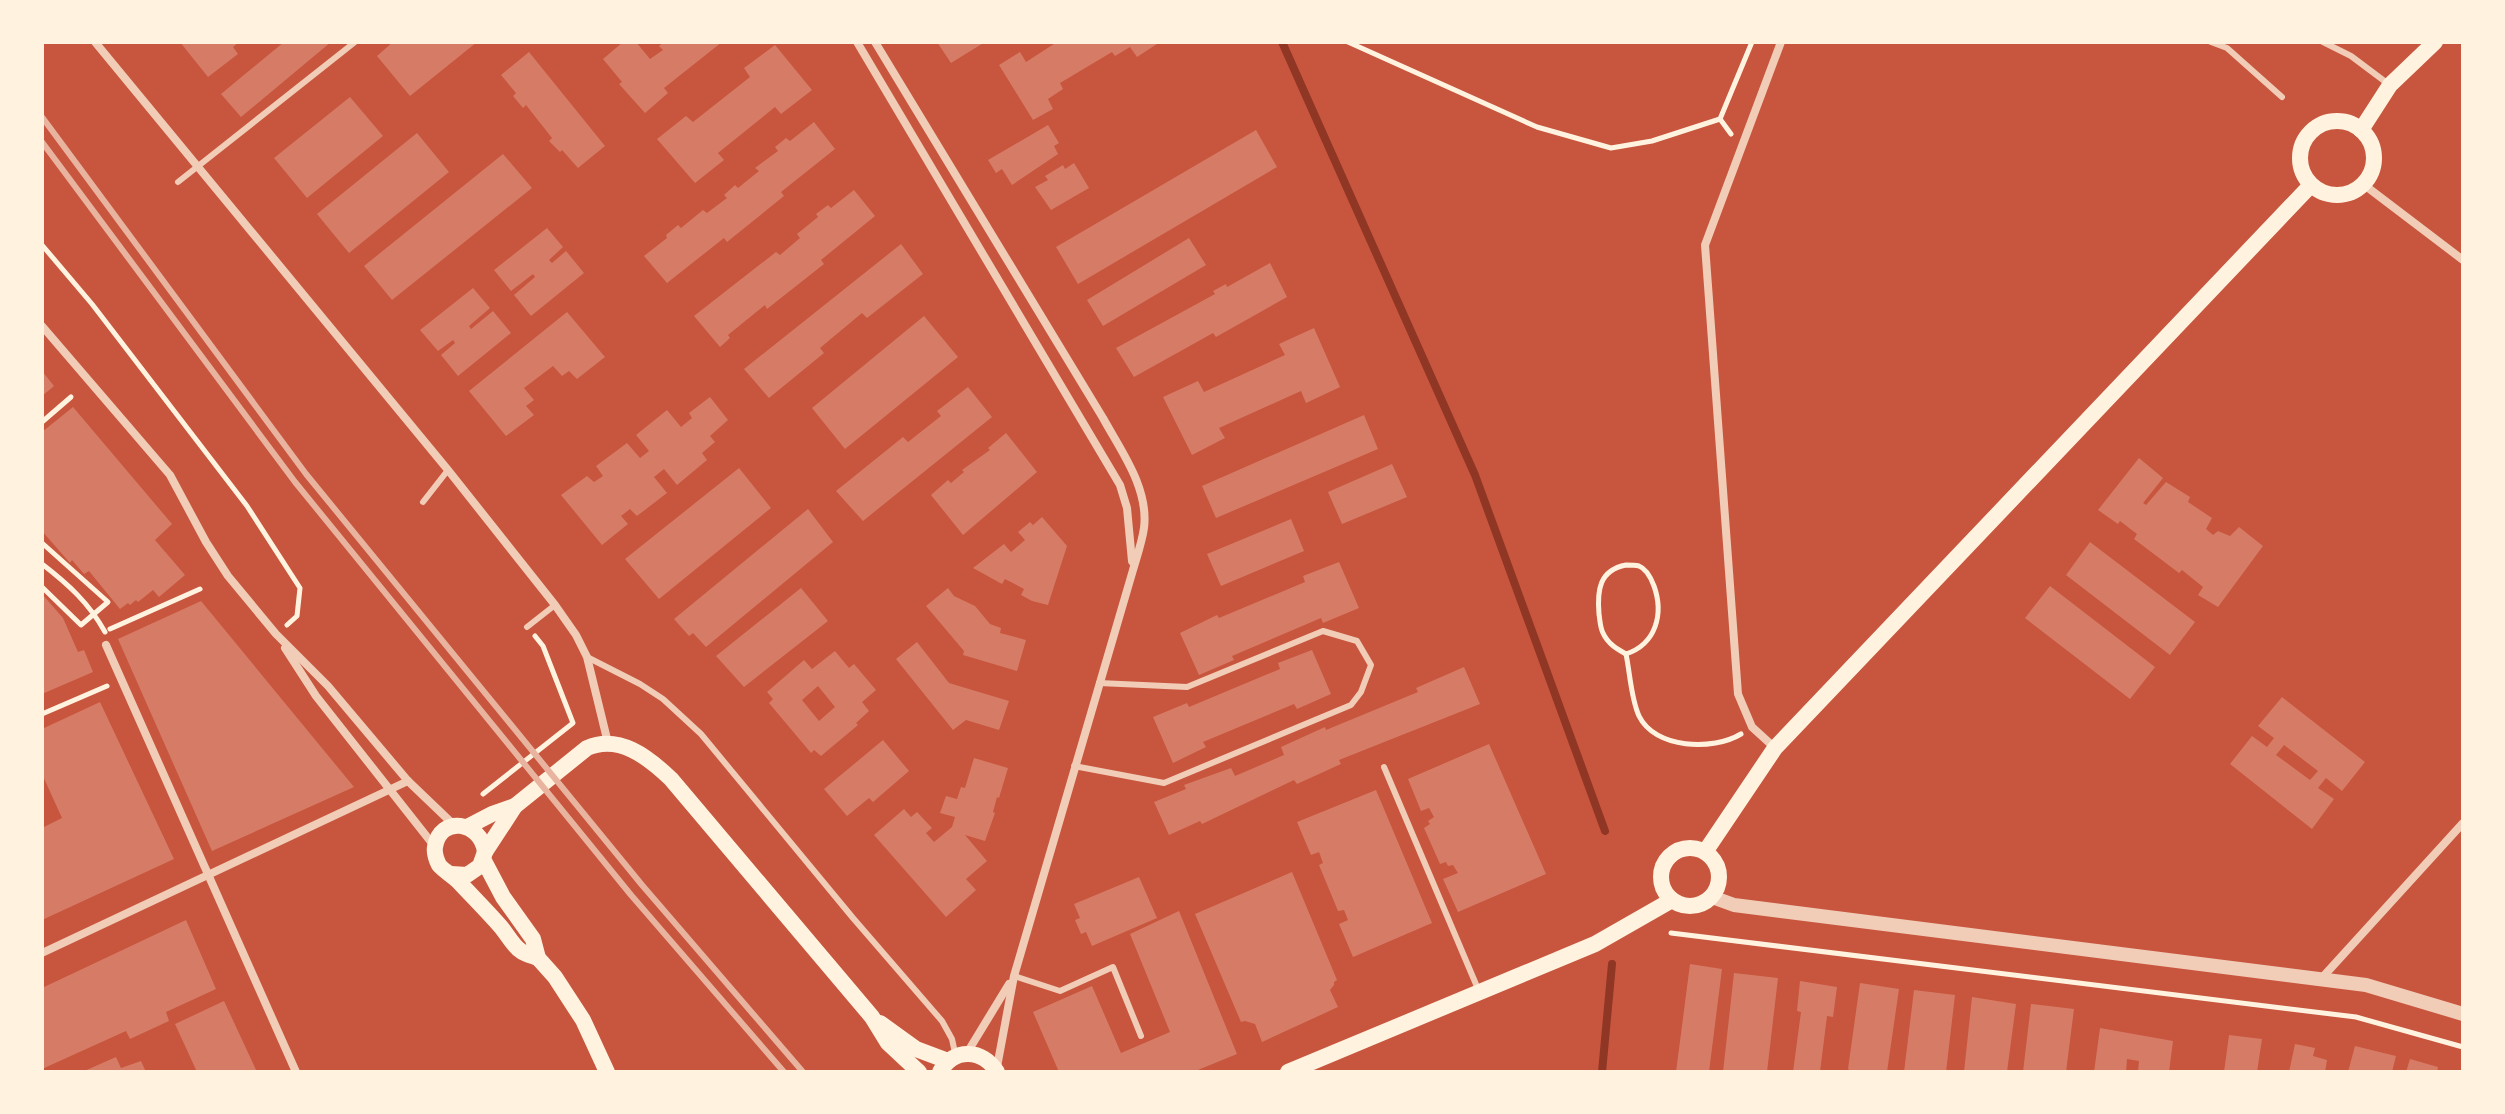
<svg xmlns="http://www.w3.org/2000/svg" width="2505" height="1114" font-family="'DejaVu Sans',sans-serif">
	<rect width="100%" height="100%" fill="#c8553d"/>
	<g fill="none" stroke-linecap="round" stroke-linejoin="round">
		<g stroke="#8f3625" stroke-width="8">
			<polyline points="1282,42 1475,475 1605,831"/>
			<polyline points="1602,1072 1612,964"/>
		</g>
	</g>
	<g fill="#d67c66" fill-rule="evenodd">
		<polygon points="180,42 239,42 233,47 238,54 208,77"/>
		<polygon points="284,42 331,42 241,117 221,94"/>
		<polygon points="393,42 477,42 410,96 377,56"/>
		<polygon points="623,42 636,42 650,59 663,50 659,46 664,42 722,42 664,88 668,93 645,113 619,84 622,82 603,59"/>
		<polygon points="937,42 985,42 951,63"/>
		<polygon points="1057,42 1160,42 1137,57 1130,47 1115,56 1112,52 1060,83 1063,89 1048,99 1053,109 1033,120 999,65 1020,52 1026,62"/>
		<polygon points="775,45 812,90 781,114 775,107 718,153 724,160 695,183 657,139 686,116 693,122 750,77 744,68"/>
		<polygon points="529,52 605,146 578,168 562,150 560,152 549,141 552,138 526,105 523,108 513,96 516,93 501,75"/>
		<polygon points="350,97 383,136 307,198 274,158"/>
		<polygon points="814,122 835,149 781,192 784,196 727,242 724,238 667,283 644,256 667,238 666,235 678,225 681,228 703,210 707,213 727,198 724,195 735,185 738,188 759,171 755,168 778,151 775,147 786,138 790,141"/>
		<polygon points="1048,125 1059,143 1054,146 1058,154 1012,185 1002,169 996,173 988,160"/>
		<polygon points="1256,130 1277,167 1078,284 1056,247"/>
		<polygon points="417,133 449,172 349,253 317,214"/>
		<polygon points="503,154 532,188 392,300 364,266"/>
		<polygon points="1074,163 1089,188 1051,210 1035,187 1048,180 1045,176 1063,165 1065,169"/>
		<polygon points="854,190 875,216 821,260 824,264 767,309 765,305 728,335 730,338 720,347 694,316 776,252 780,255 800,238 797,234 818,217 816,214 828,205 831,208"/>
		<polygon points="547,228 563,247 549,260 552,263 566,251 584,273 531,316 514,295 535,277 533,274 511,291 494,270"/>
		<polygon points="1189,238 1206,265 1103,326 1087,300"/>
		<polygon points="901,244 923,274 867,318 862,313 820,348 824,353 769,398 744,369"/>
		<polygon points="1270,263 1287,297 1216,337 1213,333 1134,377 1116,348 1215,294 1213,291 1226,284 1227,287"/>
		<polygon points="473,288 490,308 469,326 471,329 493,311 511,333 458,376 441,355 455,343 453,340 438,351 420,330"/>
		<polygon points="567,312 605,357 577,379 569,371 562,376 553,366 524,388 534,400 526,406 534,415 506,436 469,391"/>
		<polygon points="924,316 958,357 845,449 812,408"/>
		<polygon points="1314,328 1340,387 1306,403 1301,391 1219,428 1225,438 1192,455 1163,397 1198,381 1204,392 1285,355 1279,344"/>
		<polygon points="42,371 54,386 42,396"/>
		<polygon points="968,387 992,417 863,521 836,491 903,437 908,442 941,416 937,411"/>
		<polygon points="710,397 728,420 710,436 715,442 702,453 707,460 677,485 664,469 654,477 667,493 637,516 630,509 621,516 628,524 602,545 561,495 587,476 594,482 603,476 596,466 627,443 640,458 649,451 636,435 667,410 681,427 692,418 689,413"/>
		<polygon points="73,407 172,524 155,540 185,575 159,597 153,590 138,602 136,600 130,605 128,603 120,609 89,571 84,574 72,560 70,563 42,531 42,432"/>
		<polygon points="1364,415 1378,449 1216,518 1202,486"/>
		<polygon points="1006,433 1037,472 963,535 931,495 948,480 951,483 964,472 962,470 990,450 988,448"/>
		<polygon points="2139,458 2163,478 2143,503 2146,505 2166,482 2190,497 2188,502 2212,518 2206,529 2213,535 2218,531 2230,536 2239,527 2263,546 2218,607 2198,595 2203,587 2182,570 2179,573 2134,539 2137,534 2120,521 2118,524 2098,510"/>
		<polygon points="1392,464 1407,497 1342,524 1328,492"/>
		<polygon points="739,468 771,508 659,599 625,559"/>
		<polygon points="808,509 833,542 706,647 693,633 689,636 674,619"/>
		<polygon points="1042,517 1067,546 1048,605 1032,601 1021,595 1024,589 1005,579 1002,584 973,568 1004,544 1011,552 1025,540 1018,532 1030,522 1033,525"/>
		<polygon points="1291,519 1304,551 1221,586 1207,554"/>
		<polygon points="2090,542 2195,622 2170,655 2066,575"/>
		<polygon points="1339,562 1359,608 1323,623 1321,618 1232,656 1234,660 1199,675 1180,633 1217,615 1219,618 1305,582 1303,576"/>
		<polygon points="2050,586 2155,667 2130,699 2025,618"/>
		<polygon points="801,588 828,621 744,687 716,656"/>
		<polygon points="948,588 954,596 975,606 990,624 1001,628 1000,633 1026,640 1017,671 963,655 964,651 926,606"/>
		<polygon points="42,594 63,618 78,652 84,650 93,672 42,694"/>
		<polygon points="201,601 354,787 212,851 118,639"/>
		<polygon points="917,642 949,683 1009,701 999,730 966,720 953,730 896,659"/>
		<polygon points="1312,650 1331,694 1297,709 1294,704 1203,742 1206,747 1173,763 1153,717 1187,703 1189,707 1280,669 1278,663"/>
		<path d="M835,651L849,668L854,664L876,690L862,702L869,711L856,723L858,725L821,756L814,750L811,753L769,703L773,699L767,692L804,660L812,669ZM818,686L835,707L819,721L802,700Z"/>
		<polygon points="1464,667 1480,704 1339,760 1341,764 1297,784 1294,780 1202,824 1200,821 1169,835 1154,802 1186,789 1184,785 1231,768 1235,776 1284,755 1281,747 1325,727 1326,730 1418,692 1416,688"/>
		<path d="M2282,697L2365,762L2342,791L2326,778L2318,788L2334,799L2312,829L2230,764L2252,736L2267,747L2274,738L2258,726ZM2284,745L2318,771L2310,780L2276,755Z"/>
		<polygon points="100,702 174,859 42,920 42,828 62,818 42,774 42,729"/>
		<polygon points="883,740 909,771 873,802 869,798 847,816 824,789"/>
		<polygon points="1489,744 1546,874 1458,912 1443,879 1458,873 1453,865 1448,866 1446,862 1440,864 1424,828 1430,824 1428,821 1434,817 1429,808 1421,811 1408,779"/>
		<polygon points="974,758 1008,768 999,798 997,797 993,812 995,813 985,841 965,835 987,861 966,879 976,890 946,917 874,835 904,809 911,817 917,812 932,828 926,833 934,842 952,827 955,817 940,813 946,796 957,799 961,787 965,788"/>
		<polygon points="1376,790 1432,923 1353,957 1339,924 1348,920 1344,910 1338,911 1319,865 1323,863 1319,852 1311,855 1297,822"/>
		<polygon points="1292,872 1337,980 1334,982 1334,985 1330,990 1338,1007 1262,1042 1255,1024 1245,1021 1241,1022 1195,914"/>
		<polygon points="1139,877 1157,918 1092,946 1086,932 1081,934 1075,920 1080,918 1074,904"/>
		<polygon points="1179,911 1237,1054 1193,1072 1059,1072 1033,1012 1092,986 1121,1053 1170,1032 1130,934"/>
		<polygon points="186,920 216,989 166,1012 169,1021 130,1039 126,1031 42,1069 42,988"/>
		<polygon points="1690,964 1722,969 1709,1072 1676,1072"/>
		<polygon points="1734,973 1778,978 1767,1072 1723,1072"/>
		<polygon points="1800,981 1837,987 1833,1017 1827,1016 1820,1072 1793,1072 1801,1012 1797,1011"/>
		<polygon points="1860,983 1899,989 1887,1072 1852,1072 1848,1069"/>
		<polygon points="1914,990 1955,995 1946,1072 1904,1072"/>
		<polygon points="1972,997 2016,1004 2007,1072 1964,1072"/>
		<polygon points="224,1001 257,1072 197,1072 175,1024"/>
		<polygon points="2031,1004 2074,1009 2066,1072 2023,1072"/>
		<polygon points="2100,1028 2173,1041 2169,1072 2138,1072 2139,1061 2127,1059 2126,1072 2094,1072"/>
		<polygon points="2229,1035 2262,1039 2257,1072 2224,1072"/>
		<polygon points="2295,1044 2315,1048 2313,1056 2327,1060 2325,1072 2289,1072"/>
		<polygon points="2355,1046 2396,1056 2392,1072 2348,1072"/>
		<polygon points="116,1057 121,1068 141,1061 146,1072 82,1072"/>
		<polygon points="2410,1059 2438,1067 2437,1072 2406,1072"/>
	</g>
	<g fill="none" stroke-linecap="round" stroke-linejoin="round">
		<g stroke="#fff3e0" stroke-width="5">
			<polyline points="1348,42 1537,127 1611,148 1652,141 1720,119 1752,42"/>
			<polyline points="1720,119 1731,134"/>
			<polyline points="42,245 92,304 247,506 300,588 297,616 287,625"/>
			<polyline points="42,422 71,397"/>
			<polyline points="42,543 108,602 81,625 42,587"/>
			<path d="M42,564C68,584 89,603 105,632"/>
			<path d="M1626,565C1630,565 1635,565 1639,566C1647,569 1651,578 1654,586C1664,614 1656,644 1626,654C1617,649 1608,644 1603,633C1600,627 1600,620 1599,614C1597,591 1599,570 1626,565Z"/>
			<polyline points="110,629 200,589"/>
			<path d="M1626,654C1630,673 1631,699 1639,716C1655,749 1713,751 1741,734"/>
			<polyline points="42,714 107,686"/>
			<polyline points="483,794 573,723 543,646 535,636"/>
			<polyline points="1671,933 2356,1017 2463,1047"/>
		</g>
		<g stroke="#f1ccb7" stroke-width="6">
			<polyline points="2211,42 2227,48 2282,97"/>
			<polyline points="2323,42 2351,56 2387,83"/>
			<polyline points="178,182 355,42"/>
			<polyline points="423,502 448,470"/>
			<polyline points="527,627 555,605"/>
			<polyline points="587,657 640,684 663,699 701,734 853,918 942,1021 952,1039 955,1053"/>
			<polyline points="1074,766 1164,783 1351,705 1361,692 1371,665 1357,641 1323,631 1187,687 1099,683"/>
			<polyline points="1384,767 1478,989"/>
			<polyline points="1014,976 1060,991 1113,967 1141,1036"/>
		</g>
		<g stroke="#f1ccb7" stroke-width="8">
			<polyline points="95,42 448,470 555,605 576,635 587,657 608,743"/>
			<polyline points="857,42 1120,485 1127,508 1132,561"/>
			<path d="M875,42L1103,418C1121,451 1149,488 1144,528C1142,542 1137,556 1133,570L1014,976L997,1067"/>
			<polyline points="2363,184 2463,260"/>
			<polyline points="42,326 170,475 206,542 228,576 276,634 328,686 408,781 455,826"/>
			<polyline points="106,645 296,1072"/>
			<polyline points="285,648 316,696 435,847"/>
			<polyline points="1775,748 1752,727 1738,694 1705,245 1781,42"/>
			<polyline points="42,953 408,781"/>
			<polyline points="2320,980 2463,823"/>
			<polyline points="967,1053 1009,984"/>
		</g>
		<polyline stroke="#f1ccb7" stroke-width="14" points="1712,897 1734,905 2366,985 2463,1014"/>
		<g stroke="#fff3e0" stroke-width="16">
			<circle cx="2337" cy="158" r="37"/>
			<polyline points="2361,130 2390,85 2435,42"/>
			<polyline points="467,827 492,814 515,806"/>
			<circle cx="1690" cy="877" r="29"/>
			<path d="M485,852C481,821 440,815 435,847C434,853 436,859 439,865C444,871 452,875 458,881C472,896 487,911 501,927C507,934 513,946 521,951C525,954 533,956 538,958"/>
			<polyline points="1705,852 1775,748 2311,185"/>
			<polyline points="483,859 503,897 533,939 538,958 555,977 583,1020 607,1072"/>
			<path d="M451,874L467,875L480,866L485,852L515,806L587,748C619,734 648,757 671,779L872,1017L888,1043L919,1072"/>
			<polyline points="880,1023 916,1049 948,1061"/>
			<path d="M940,1072C954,1047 983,1049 997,1072"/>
			<polyline points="1288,1072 1595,944 1672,900"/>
		</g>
		<g stroke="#e9b49f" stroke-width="6">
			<polyline points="42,117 306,474 642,885 803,1072"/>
			<polyline points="42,142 295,482 631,895 784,1072"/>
		</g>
	</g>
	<rect width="2505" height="1114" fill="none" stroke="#fff3e0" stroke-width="88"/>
</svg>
